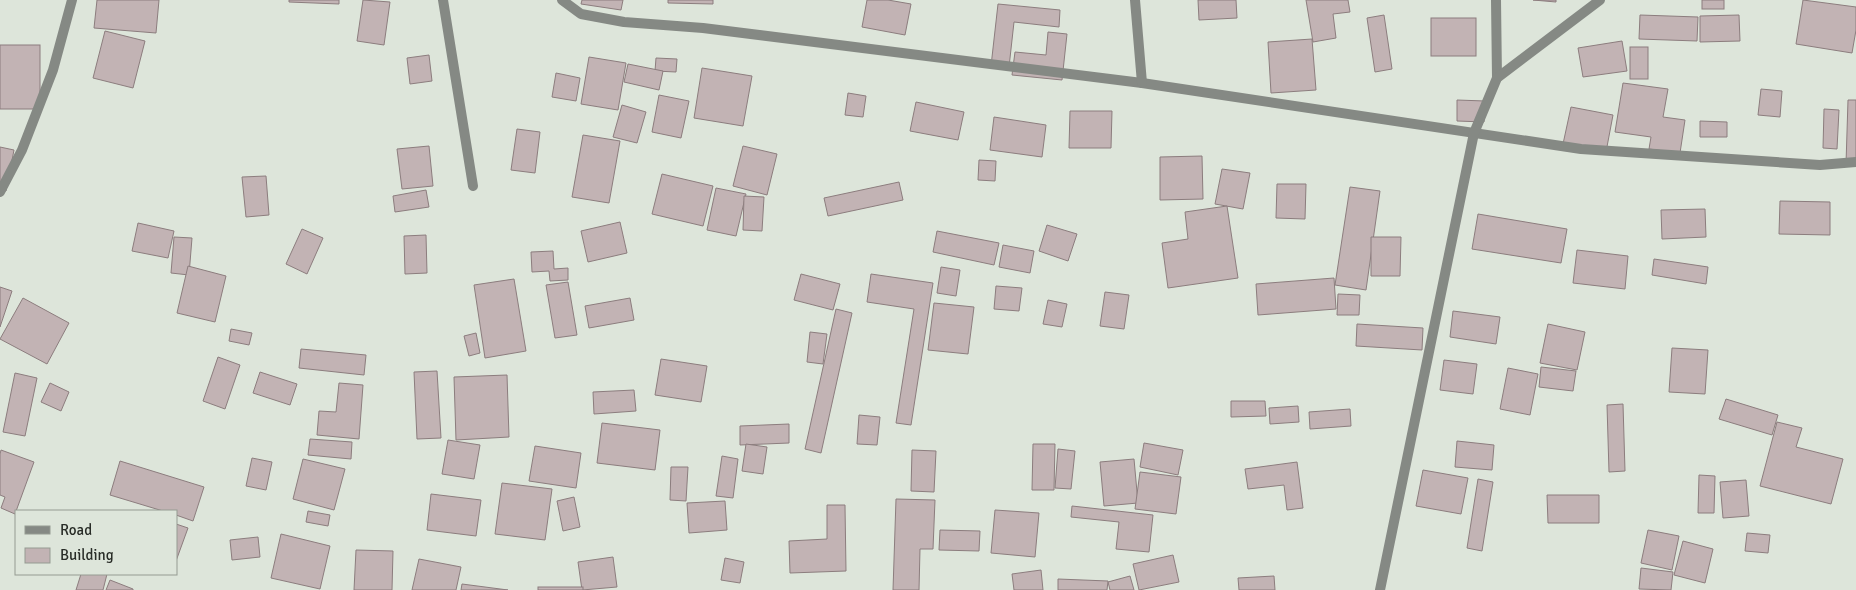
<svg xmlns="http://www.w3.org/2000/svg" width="1856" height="590" font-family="Signika,sans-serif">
	<rect width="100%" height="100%" fill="#dde5da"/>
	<g fill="#c2b3b4" stroke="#8c7d7e">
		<polygon points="97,0 159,0 156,33 94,28"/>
		<polygon points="289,0 339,0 339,4 289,2"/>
		<polygon points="363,0 390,2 384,45 357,41"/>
		<polygon points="582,0 623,0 621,10 581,4"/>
		<polygon points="668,0 713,0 713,4 668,3"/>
		<polygon points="867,0 888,0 911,4 905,35 862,27"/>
		<polygon points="1198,0 1236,0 1237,18 1199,20"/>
		<polygon points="1306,0 1348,0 1350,12 1333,14 1336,38 1313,42"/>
		<polygon points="1533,0 1556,0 1556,2"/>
		<rect x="1702" y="0" width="22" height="9"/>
		<polygon points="1803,0 1856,7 1856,30 1852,53 1796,44"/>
		<polygon points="998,4 1060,10 1059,27 1014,22 1009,67 991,66"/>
		<polygon points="1384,15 1392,69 1375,72 1367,18"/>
		<polygon points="1640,15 1698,17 1697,41 1639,39"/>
		<polygon points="1739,15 1740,41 1700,42 1700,16"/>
		<rect x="1431" y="18" width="45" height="38"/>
		<polygon points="105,31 145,41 133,88 93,78"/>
		<polygon points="1048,32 1067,34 1062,80 1012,75 1015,52 1046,55"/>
		<polygon points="1312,39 1316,90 1271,93 1268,42"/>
		<polygon points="1622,41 1627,71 1583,77 1578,48"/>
		<rect x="0" y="45" width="40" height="64"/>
		<rect x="1630" y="47" width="18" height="32"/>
		<polygon points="429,55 432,81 410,84 407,58"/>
		<polygon points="589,57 626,63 618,110 581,104"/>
		<polygon points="656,58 677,59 676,72 655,71"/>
		<polygon points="628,64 663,71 659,90 624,82"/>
		<polygon points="702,68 752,76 743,126 694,118"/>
		<polygon points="556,73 580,78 576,101 552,97"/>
		<polygon points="1623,83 1668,89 1663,117 1685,120 1680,153 1649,149 1651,137 1615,132"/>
		<polygon points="1761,89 1782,91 1780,117 1758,115"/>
		<polygon points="848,93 866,96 863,117 845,115"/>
		<polygon points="659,95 689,101 681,138 652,132"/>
		<polygon points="1457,100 1485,101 1484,122 1457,121"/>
		<polygon points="1848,100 1856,100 1856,165 1846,164"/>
		<polygon points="916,102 964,112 958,140 910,131"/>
		<polygon points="622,105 646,112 637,143 613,137"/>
		<polygon points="1571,107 1613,115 1606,152 1563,144"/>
		<polygon points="1824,109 1839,110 1837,149 1823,148"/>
		<polygon points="1070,111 1112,111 1111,148 1069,148"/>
		<polygon points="994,117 1046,125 1042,157 990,150"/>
		<polygon points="1700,121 1727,122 1727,137 1700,137"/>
		<polygon points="517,129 540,132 535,173 511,170"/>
		<polygon points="583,135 620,141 609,203 572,197"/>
		<polygon points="429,146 433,186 402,189 397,149"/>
		<polygon points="743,146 777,154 767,195 733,186"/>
		<polygon points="0,147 14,150 6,191 0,190"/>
		<polygon points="1202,156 1203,199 1160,200 1160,157"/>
		<polygon points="979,160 996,161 995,181 978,180"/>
		<polygon points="1222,169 1250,173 1243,209 1215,204"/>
		<polygon points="662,174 713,186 703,226 652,214"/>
		<polygon points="266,176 269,215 246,217 242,177"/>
		<polygon points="899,182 903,200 828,216 824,198"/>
		<polygon points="1277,184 1306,184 1305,219 1276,218"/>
		<polygon points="1350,187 1380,191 1366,290 1335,285"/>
		<polygon points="716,188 746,194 736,236 707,230"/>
		<polygon points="426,190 429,207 395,212 393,196"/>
		<polygon points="744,196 764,197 762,231 743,230"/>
		<polygon points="1780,201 1830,202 1830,235 1779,234"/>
		<polygon points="1227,206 1238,278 1168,288 1162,243 1188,239 1185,212"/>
		<polygon points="1705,209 1706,237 1662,239 1661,210"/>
		<polygon points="1478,214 1567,229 1561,263 1472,249"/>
		<polygon points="620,222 627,253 588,262 581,231"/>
		<polygon points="138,223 174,231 168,258 132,251"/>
		<polygon points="1047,225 1077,234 1068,261 1039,251"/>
		<polygon points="302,229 323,238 307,274 286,264"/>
		<polygon points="937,231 999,243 994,265 933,252"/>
		<polygon points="426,235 427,273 405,274 404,236"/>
		<polygon points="174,237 192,238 189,275 171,273"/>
		<polygon points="1371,237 1401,237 1400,276 1371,276"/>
		<polygon points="1003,245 1034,251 1030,273 999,267"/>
		<polygon points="1577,250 1628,256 1625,289 1573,283"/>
		<polygon points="553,251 554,269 568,268 568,280 550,281 549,271 532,272 531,252"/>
		<polygon points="1654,259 1708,267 1706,284 1652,275"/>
		<polygon points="188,266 226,276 215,322 177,313"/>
		<polygon points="941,267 960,270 956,296 937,293"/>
		<polygon points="801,274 840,284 833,310 794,300"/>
		<polygon points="871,274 933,283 911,425 896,423 914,309 867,302"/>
		<polygon points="1334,278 1336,309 1258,315 1256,284"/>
		<polygon points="514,279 526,351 485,358 474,285"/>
		<polygon points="568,282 577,335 555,338 546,285"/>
		<polygon points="996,286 1022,288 1019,311 994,309"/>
		<polygon points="0,287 12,291 0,327"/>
		<polygon points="1105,292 1129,295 1124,329 1100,326"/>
		<polygon points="1338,294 1360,295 1359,315 1337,315"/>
		<polygon points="23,298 69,323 47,364 0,339"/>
		<polygon points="630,298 634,320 589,328 585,306"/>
		<polygon points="1048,300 1067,304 1062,327 1043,324"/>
		<polygon points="934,303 974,307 968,354 928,350"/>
		<polygon points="836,309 852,313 821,453 805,449"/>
		<polygon points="1453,311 1500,317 1496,344 1450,337"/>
		<polygon points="1357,324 1423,328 1422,350 1356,346"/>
		<polygon points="1548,324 1585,332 1577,370 1540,363"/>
		<polygon points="231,329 252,333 249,345 229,341"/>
		<polygon points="810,332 827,334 823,364 807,362"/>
		<polygon points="476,333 480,353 469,356 464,336"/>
		<polygon points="1672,348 1708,350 1705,394 1669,392"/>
		<polygon points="301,349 366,355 364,375 299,368"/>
		<polygon points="218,357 240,365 225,409 203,401"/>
		<polygon points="661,359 707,366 701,402 655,395"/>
		<polygon points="1444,360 1477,364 1473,394 1440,390"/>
		<polygon points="1541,367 1576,371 1573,391 1539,387"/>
		<polygon points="1508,368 1538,374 1530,415 1500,409"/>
		<polygon points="437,371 441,438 417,439 414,372"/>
		<polygon points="260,372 297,384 290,405 253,393"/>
		<polygon points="15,373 37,378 25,436 3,432"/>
		<polygon points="507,375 509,437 456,440 454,377"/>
		<polygon points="50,383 69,392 61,411 41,402"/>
		<polygon points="339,383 363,385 359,439 317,435 319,411 336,412"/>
		<polygon points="634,390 636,411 594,414 593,392"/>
		<polygon points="1726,399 1778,415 1772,435 1719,419"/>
		<polygon points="1231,401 1265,401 1266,416 1231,417"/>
		<polygon points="1623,404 1625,471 1609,472 1607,405"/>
		<polygon points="1298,406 1299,422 1270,424 1269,408"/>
		<polygon points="1350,409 1351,426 1310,429 1309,412"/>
		<polygon points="859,415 880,417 877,445 857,444"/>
		<polygon points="1777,422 1802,428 1796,447 1843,459 1831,504 1760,486"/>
		<polygon points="602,423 660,430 655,470 597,463"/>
		<polygon points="789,424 789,443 740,445 740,426"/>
		<polygon points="310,439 352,442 351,459 308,455"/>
		<polygon points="448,440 480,445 474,479 442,474"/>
		<polygon points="1457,441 1494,445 1492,470 1455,467"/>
		<polygon points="1144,443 1183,450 1178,475 1140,467"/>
		<polygon points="746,444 767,447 763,474 742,471"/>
		<polygon points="1033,444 1055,444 1054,490 1032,490"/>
		<polygon points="535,446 581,453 576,488 529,481"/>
		<polygon points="1058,449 1075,451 1071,489 1055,488"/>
		<polygon points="1,450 34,462 15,514 1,508 5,497 0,495 0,454"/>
		<polygon points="912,450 936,451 934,492 911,491"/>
		<polygon points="722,456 738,459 733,498 716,496"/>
		<polygon points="252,458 272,462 266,490 246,486"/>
		<polygon points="303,459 345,469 334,510 293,499"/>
		<polygon points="1134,459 1138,503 1104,506 1100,462"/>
		<polygon points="120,461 204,487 193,521 176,515 176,511 163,511 110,495"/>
		<polygon points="1297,462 1303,508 1287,510 1284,485 1248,489 1245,469"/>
		<polygon points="671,467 688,467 686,501 670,500"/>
		<polygon points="1423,470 1468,478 1461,514 1416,506"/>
		<polygon points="1140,472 1181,477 1176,514 1135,509"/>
		<polygon points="1699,475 1715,476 1714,513 1698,513"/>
		<polygon points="1478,479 1493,482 1482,551 1467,548"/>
		<polygon points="1746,480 1749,516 1723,518 1720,482"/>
		<polygon points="502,483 552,489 545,540 495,534"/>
		<polygon points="431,494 481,500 476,536 427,530"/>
		<polygon points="1547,495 1599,495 1599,523 1548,523"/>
		<polygon points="574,497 580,527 563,531 557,501"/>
		<polygon points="896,499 935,500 933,549 920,549 919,590 893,590"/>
		<polygon points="725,501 727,530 689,533 687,503"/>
		<polygon points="827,505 845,505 846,571 790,573 789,541 827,539"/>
		<polygon points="1072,506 1153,515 1149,552 1116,549 1119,522 1071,517"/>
		<polygon points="995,510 1039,513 1035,557 991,553"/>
		<polygon points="308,511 330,515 328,526 306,522"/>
		<polygon points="176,524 188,528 176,561"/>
		<polygon points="940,530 980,531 979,551 939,550"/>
		<polygon points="1648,530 1679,536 1672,570 1641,563"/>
		<polygon points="1747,533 1770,535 1768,553 1745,551"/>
		<polygon points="281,534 330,546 320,589 271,578"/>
		<polygon points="258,537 260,557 232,560 230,540"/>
		<polygon points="1683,541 1713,549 1705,583 1674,575"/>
		<polygon points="356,550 393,551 392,590 354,590"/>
		<polygon points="1173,555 1179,582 1139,590 1133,564"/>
		<polygon points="613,557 617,587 582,590 578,562"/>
		<polygon points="725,558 744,562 740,583 721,580"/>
		<polygon points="419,559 461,567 456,590 412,590"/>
		<polygon points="1641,568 1673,572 1671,590 1639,589"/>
		<polygon points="1041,570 1043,590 1014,590 1012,574"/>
		<polygon points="81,574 107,574 103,590 76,590"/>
		<polygon points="1130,576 1134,590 1110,590 1108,582"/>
		<polygon points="1274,576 1275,590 1239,590 1238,578"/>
		<polygon points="1058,579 1108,581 1107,590 1058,590"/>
		<polygon points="110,580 133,589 133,590 106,590"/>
		<polygon points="462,584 508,590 461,590"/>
		<rect x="538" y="587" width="45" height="3"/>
	</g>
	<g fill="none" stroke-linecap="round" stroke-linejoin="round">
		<g stroke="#858984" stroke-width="10">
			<polyline points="443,0 473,186"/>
			<polyline points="562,0 581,14 624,22 703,28 1142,83 1581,149 1820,165 1856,162"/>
			<polyline points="1135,0 1142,83"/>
			<polyline points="1496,0 1497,78"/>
			<polyline points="0,192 22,150 53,70 72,0"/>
			<polyline points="1380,590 1474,133 1497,78 1600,0"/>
		</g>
	</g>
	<rect x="15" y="510" width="162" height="65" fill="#dde5da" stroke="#959b92"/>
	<rect x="25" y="526" width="25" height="8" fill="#858984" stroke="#959b92"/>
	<text x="60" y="535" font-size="15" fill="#282c27">Road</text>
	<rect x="25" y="548" width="25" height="15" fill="#c2b3b4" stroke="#959b92"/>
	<text x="60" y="560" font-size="15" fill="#282c27">Building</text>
</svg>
